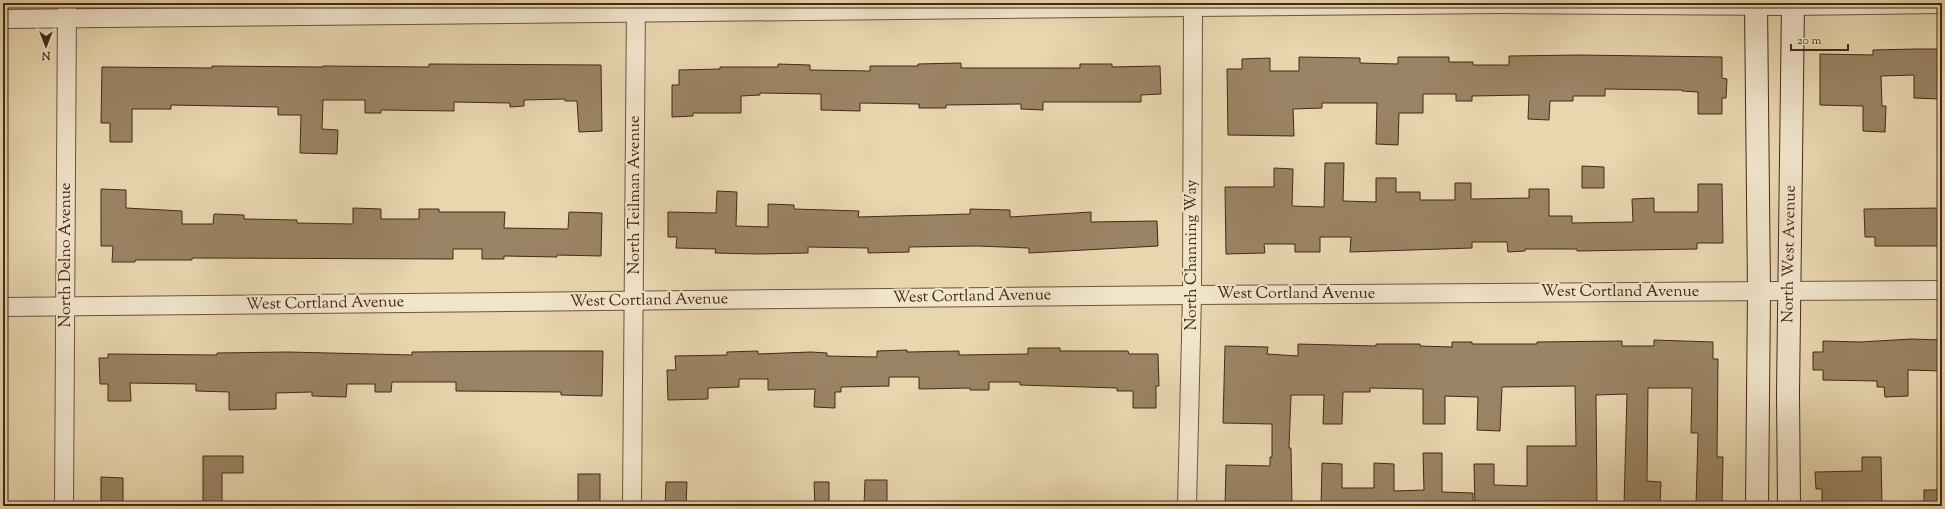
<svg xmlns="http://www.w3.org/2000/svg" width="1945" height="509" font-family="'Sorts Mill Goudy',serif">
	<rect width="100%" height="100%" fill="#e8d6af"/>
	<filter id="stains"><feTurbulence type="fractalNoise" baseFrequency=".005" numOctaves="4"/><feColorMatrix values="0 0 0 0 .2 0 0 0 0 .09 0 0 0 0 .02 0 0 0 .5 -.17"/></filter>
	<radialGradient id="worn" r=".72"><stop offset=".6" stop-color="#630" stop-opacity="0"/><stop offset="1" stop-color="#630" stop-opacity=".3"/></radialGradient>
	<g fill="#9b8365" stroke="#472914">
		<polygon points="1915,49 1942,49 1942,76 1939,76 1939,99 1914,98 1914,75 1881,76 1882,106 1886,106 1885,132 1863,131 1863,106 1820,105 1820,54 1873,55 1873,50"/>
		<polygon points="1579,55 1722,57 1722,78 1727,79 1726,98 1722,98 1722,114 1698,114 1698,92 1682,91 1682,90 1605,89 1605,96 1573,96 1573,101 1550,101 1549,120 1528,119 1529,95 1472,96 1472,101 1456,101 1456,94 1423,94 1423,113 1399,113 1398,145 1376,144 1377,103 1322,103 1322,108 1293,109 1294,136 1228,135 1227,69 1242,69 1242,59 1270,58 1270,71 1299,71 1299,57 1360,58 1360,63 1398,64 1398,57 1449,57 1449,62 1473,62 1473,65 1509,65 1509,56"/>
		<polygon points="961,63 961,68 1080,68 1080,64 1112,64 1112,67 1160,66 1161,94 1141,95 1141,102 1043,102 1043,110 1021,109 1021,104 946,105 946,108 919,108 919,104 860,103 860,111 821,110 821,94 760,93 760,95 741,96 741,113 693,113 693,116 672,117 672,85 679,85 679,70 720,69 720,67 778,67 778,64 810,65 810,70 870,71 870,66 918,66 918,64"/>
		<polygon points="429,64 601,65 602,131 579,132 577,101 565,101 565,99 524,100 524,106 510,107 510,103 454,102 454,111 381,110 381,113 365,113 365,100 323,100 322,129 338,130 337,154 300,153 301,115 278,115 278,107 171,105 171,109 132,109 132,142 110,142 110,123 101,123 102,67 212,68 212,66 323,67 323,66 429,67"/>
		<polygon points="1325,163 1344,163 1343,201 1376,202 1376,178 1396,178 1396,192 1420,192 1420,200 1455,200 1455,183 1471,183 1471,199 1529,198 1529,189 1549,189 1549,216 1572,216 1572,223 1633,222 1632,199 1654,198 1654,212 1698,212 1698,184 1722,184 1723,243 1697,243 1697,249 1577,251 1577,249 1525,249 1525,251 1508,252 1507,242 1472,242 1472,248 1350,252 1351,237 1320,237 1320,252 1295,252 1295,244 1264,244 1265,253 1226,254 1225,187 1274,187 1274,168 1293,169 1292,206 1324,207"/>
		<polygon points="1582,166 1604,167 1604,188 1582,188"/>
		<polygon points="101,189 126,190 126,208 182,211 182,224 213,224 214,214 244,215 244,219 297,220 297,223 353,224 353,208 381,209 381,219 419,219 419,209 439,209 439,212 505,212 504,228 568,229 569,212 602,213 601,256 557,255 557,257 504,256 504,259 482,259 482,249 453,249 453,259 192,258 192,260 135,260 135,262 112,262 113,246 101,246"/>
		<polygon points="717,191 737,192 736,226 768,227 768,204 794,205 794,209 859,211 858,217 970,214 970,209 1010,210 1010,217 1091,212 1091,222 1157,221 1158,246 1029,253 1029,248 977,246 909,247 909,252 868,253 868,248 808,247 808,253 758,254 715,253 716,249 676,248 677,237 668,237 668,212 716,213"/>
		<polygon points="1942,208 1942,246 1875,246 1875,237 1865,237 1864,209"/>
		<polygon points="1912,339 1942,340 1942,371 1908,370 1908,396 1885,397 1884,387 1877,387 1877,381 1823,380 1823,370 1813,370 1813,352 1823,352 1823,341 1860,342"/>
		<polygon points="1654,340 1713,342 1713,359 1718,359 1717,457 1723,457 1722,506 1696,506 1698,433 1691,433 1692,388 1648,388 1647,481 1661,482 1660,506 1624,506 1627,394 1596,395 1597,506 1475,506 1474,464 1494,464 1494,485 1527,486 1527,446 1576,446 1575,386 1502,387 1500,431 1477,430 1478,397 1445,396 1445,424 1423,424 1423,389 1370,388 1370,392 1343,392 1342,424 1323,424 1324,395 1291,395 1289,448 1291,448 1292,506 1225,506 1226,465 1270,466 1270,457 1272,457 1272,424 1223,423 1225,346 1268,347 1267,354 1298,356 1298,344 1376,346 1376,344 1420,344 1420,346 1452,347 1452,342 1472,342 1472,344 1537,344 1537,342 1622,341 1622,346 1654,346"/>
		<polygon points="1028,348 1060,348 1060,351 1128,351 1129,354 1158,354 1159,386 1156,386 1156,408 1133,408 1133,391 1117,391 1117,388 1020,385 1020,382 989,382 989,390 970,390 970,388 919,389 919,377 889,377 889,386 841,387 841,392 835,392 835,408 814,407 815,389 768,390 768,379 739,379 739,387 708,388 708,399 668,400 667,370 676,370 675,356 727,355 727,352 758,351 758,354 811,352 827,353 827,356 877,357 877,351 907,350 907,352 959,351 959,355 1028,354"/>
		<polygon points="529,351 603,351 602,396 561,395 561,392 456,391 456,382 392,382 391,392 375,392 375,384 347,384 346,397 312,396 312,392 276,393 276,409 229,410 229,392 196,391 196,384 130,383 131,401 108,401 108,384 100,384 99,358 108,358 108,354 217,355 217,353 288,352 412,355 412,352"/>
		<polygon points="1423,453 1442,453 1442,492 1473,493 1473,506 1321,506 1322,463 1342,464 1342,488 1374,488 1374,463 1394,464 1394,491 1424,490"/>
		<polygon points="203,456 243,456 243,473 222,473 222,506 203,506"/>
		<polygon points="1862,457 1881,457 1882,506 1822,506 1822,489 1816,489 1815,472 1862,471"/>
		<rect x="578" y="474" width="22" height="32"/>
		<polygon points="101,477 123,478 123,506 101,506"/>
		<polygon points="865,480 887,480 887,506 864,506"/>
		<polygon points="666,482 687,482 686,506 665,506"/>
		<polygon points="814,482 829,482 829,506 815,506"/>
		<rect x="1924" y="490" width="18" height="16"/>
	</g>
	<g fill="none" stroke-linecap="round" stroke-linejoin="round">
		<defs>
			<g id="street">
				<polyline points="3,19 1498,4 1793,6 1942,4"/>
				<polyline points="3,307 1192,295 1942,290"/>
				<polyline points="64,506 67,3"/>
				<polyline points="632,506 636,3"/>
				<polyline points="1187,506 1192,295 1193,3"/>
			</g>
			<g id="secondary">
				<polyline points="1756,3 1759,291 1757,506"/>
				<polyline points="1789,506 1788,393 1793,3"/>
			</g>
		</defs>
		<use href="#street" stroke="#6f543b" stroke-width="20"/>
		<use href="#secondary" stroke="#472914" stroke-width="24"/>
		<use href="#street" stroke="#f0e4cb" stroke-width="18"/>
		<use href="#secondary" stroke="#f0e4cb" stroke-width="22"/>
	</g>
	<g text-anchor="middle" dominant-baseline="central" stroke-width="4" stroke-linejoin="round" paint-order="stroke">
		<g font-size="16" fill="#472914" stroke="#f0e4cb">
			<text transform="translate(635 195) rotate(-90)">North Teilman Avenue</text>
			<text transform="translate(1790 254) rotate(-89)">North West Avenue</text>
			<text transform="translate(66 255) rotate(-90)">North Delno Avenue</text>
			<text transform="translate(1192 255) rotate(-90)">North Channing Way</text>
			<text x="1620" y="292">West Cortland Avenue</text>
			<text x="1296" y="294">West Cortland Avenue</text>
			<text transform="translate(972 297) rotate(-1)">West Cortland Avenue</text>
			<text transform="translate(649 301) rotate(-1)">West Cortland Avenue</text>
			<text transform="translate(325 304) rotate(-1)">West Cortland Avenue</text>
		</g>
	</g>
	<rect width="1945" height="509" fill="none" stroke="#e8d6af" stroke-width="16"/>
	<rect x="4" y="4" width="1937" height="501" fill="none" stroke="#472914" stroke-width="2"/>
	<rect x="8" y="8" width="1929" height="493" fill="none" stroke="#472914"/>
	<g transform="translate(46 46) rotate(180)" stroke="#f0e4cb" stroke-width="3" paint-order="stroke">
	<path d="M0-3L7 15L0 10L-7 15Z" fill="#472914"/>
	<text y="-6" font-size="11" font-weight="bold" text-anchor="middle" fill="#472914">N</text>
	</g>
	<path d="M1791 44v6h57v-6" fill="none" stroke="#472914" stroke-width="2"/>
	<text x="1797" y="44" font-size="12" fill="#472914" stroke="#f0e4cb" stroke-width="3" paint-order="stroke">20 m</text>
	<rect width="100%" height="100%" filter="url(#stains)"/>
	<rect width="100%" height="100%" fill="url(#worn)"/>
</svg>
